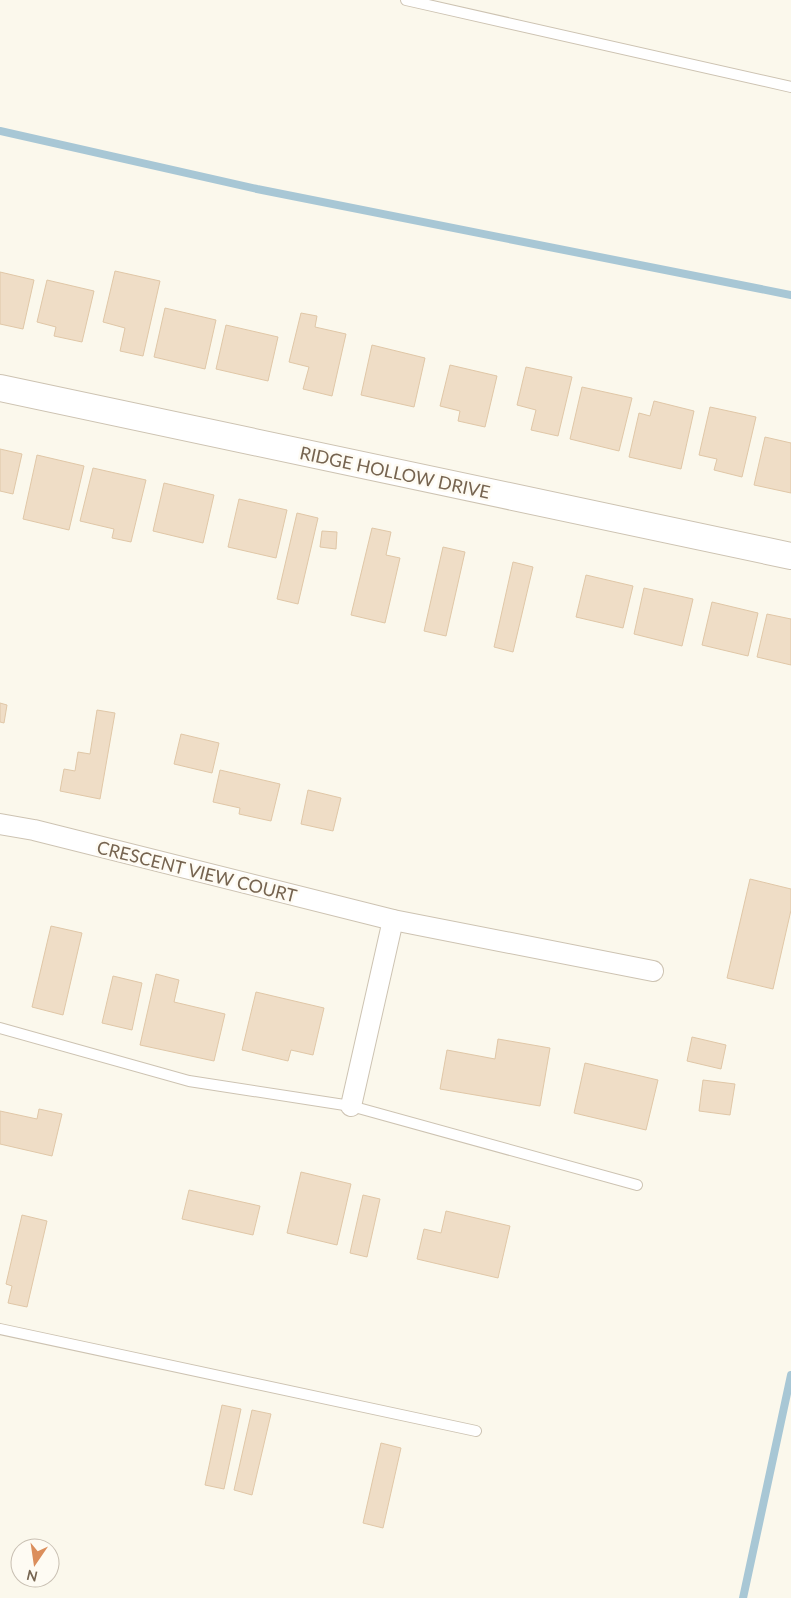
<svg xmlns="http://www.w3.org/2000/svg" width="791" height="1598" font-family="Lato,sans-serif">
	<rect width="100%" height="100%" fill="#fbf8ec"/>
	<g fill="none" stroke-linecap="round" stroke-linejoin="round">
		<g stroke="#a8c7d5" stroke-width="8">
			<polyline points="0,131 257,189 791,295"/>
			<polyline points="743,1598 791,1375"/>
		</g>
	</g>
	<g fill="#efddc6" stroke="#e0c7a7">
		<polygon points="115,271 160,281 143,356 120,351 125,328 103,322"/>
		<polygon points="0,272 34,280 23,329 0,324"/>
		<polygon points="47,280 94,291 82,342 54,336 56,327 37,322"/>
		<polygon points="165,308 216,320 205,369 154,357"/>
		<polygon points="301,313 317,316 315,327 346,334 332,396 303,389 309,367 289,362"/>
		<polygon points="226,325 278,337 268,381 216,369"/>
		<polygon points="372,345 425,358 414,407 361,395"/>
		<polygon points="450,365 497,376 485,427 458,421 460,411 440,406"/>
		<polygon points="526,367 572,377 558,436 531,430 536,410 517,405"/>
		<polygon points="582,387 632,398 619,451 570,439"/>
		<polygon points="654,401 694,411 681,469 629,457 639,413 650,416"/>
		<polygon points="710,407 756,417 742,477 714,470 717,459 699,455"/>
		<polygon points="765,437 791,443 791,493 754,485"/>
		<polygon points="0,449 22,454 13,494 0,491"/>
		<polygon points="37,455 84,466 69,530 23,519"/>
		<polygon points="93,468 146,480 131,542 112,538 114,529 80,521"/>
		<polygon points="164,483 214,495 203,543 153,531"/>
		<polygon points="239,499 287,510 276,558 228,547"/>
		<polygon points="297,513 318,518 298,604 277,599"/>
		<polygon points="372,528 391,532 386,555 400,558 385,623 351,615"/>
		<polygon points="322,531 337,532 336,549 320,547"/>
		<polygon points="443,547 465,552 446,636 424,631"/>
		<polygon points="513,562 533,567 513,652 494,647"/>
		<polygon points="586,575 633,586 623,628 576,617"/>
		<polygon points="644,588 693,599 682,646 634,634"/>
		<polygon points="712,602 758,613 748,656 702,645"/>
		<polygon points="767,614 791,619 791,665 757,657"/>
		<polygon points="0,703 7,705 4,723 0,722"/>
		<polygon points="97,710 115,713 100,799 60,791 64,769 75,771 78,752 90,754"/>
		<polygon points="181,734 219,743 212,773 174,764"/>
		<polygon points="220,770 280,784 271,821 239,814 240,808 213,802"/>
		<polygon points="308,790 341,798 333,831 301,824"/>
		<polygon points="750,879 791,889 791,910 773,989 727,978"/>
		<polygon points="51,926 82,933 63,1015 32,1007"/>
		<polygon points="156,974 179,980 174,1002 225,1014 214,1061 140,1045"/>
		<polygon points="113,976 142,983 132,1030 102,1023"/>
		<polygon points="256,992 324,1008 313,1055 291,1050 288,1061 242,1050"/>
		<polygon points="692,1037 726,1045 721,1069 687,1061"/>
		<polygon points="498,1039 550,1048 540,1106 440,1089 447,1050 495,1059"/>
		<polygon points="585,1063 658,1080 646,1130 574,1113"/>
		<polygon points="703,1080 735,1084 730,1115 699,1111"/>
		<polygon points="39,1109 62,1114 52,1156 0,1144 0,1111 37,1119"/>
		<polygon points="301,1172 351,1184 337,1245 287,1233"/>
		<polygon points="189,1190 260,1206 253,1235 182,1219"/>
		<polygon points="363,1195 380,1199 367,1257 350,1253"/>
		<polygon points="446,1211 510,1226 498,1278 417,1259 424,1229 441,1233"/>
		<polygon points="22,1215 47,1221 27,1307 8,1303 12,1286 6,1284"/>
		<polygon points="222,1405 241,1409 224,1489 205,1485"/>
		<polygon points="252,1410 271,1414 252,1495 234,1490"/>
		<polygon points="381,1443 401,1448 383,1528 363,1523"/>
	</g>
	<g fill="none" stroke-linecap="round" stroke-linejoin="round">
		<defs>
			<g id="service">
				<polyline points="406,0 791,87"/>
				<polyline points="0,1028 189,1081 351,1106 637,1185"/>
				<polyline points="0,1329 476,1431"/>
			</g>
			<g id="minor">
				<polyline points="0,824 34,830 393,920 653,971"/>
				<polyline points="351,1106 393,920"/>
			</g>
			<polyline id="tertiary" points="0,388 791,556"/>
		</defs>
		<use href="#service" stroke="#cdc3b2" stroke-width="12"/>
		<use href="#minor" stroke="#cdc3b2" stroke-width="22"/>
		<use href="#tertiary" stroke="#cdc3b2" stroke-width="28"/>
		<use href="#service" stroke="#fff" stroke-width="10"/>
		<use href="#minor" stroke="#fff" stroke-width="20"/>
		<use href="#tertiary" stroke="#fff" stroke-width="26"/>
	</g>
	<g text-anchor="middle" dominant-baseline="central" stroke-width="5" stroke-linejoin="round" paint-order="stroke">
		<g font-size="18" fill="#766450" stroke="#fefbf3">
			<text transform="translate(395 472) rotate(12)">RIDGE HOLLOW DRIVE</text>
			<text transform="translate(197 871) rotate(14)">CRESCENT VIEW COURT</text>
		</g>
	</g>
	<g transform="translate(35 1563) rotate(193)"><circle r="24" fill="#fefbf3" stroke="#c8bfb2"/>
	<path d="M0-4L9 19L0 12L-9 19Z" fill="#db8e5c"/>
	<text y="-8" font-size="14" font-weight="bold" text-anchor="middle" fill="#766450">N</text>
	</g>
</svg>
